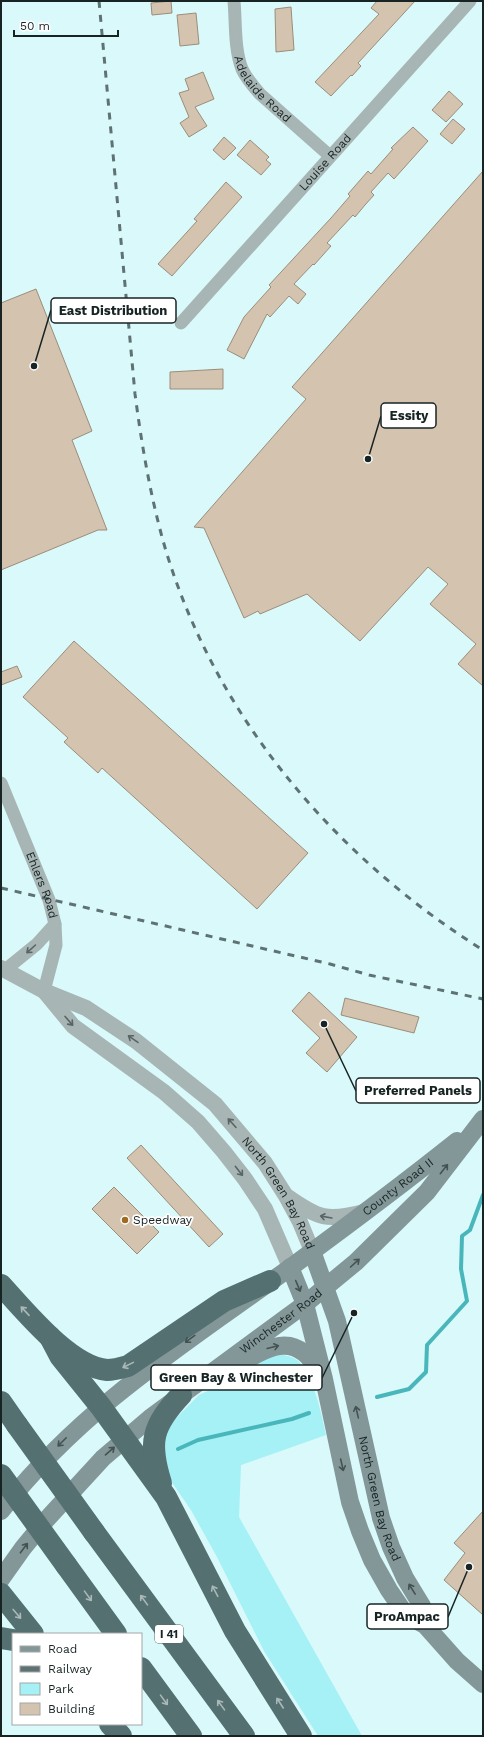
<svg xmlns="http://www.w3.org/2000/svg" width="484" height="1737" font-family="'Work Sans',sans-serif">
<rect width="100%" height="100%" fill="#d9f9fa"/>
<path fill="#a5f1f5" d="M277,1354C283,1355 292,1356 297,1360C313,1373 322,1416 326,1435L241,1465L239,1517L362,1736H318L264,1651L217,1557L191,1510L173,1484L167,1479L161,1451L168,1429L176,1418L199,1395L229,1381L255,1363Z"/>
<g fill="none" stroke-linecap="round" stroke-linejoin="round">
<g stroke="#49b6bb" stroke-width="4">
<path d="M377,1397L409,1389L426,1372L427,1345L467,1301L461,1269L462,1236L470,1230L483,1195"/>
<path d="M178,1449L198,1440L292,1419L309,1413"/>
</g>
</g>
<g fill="#d3c3af" stroke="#9c8d7a">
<path d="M171,1L172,13L152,15L151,3Z"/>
<path d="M377,1H415L358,63L361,66L352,76L351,75L331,96L315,82L379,14L371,8Z"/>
<path d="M291,7L294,50L276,52L275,9Z"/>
<path d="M196,13L199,44L180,46L177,15Z"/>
<path d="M203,72L214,99L195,107L207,126L189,137L180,123L189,117L179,93L189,90L185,79Z"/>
<path d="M449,91L463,104L446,122L432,110Z"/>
<path d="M453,119L465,129L452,144L440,134Z"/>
<path d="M413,127L428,141L394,179L388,173L371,192L374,195L365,205L355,217L353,215L327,243L331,246L314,265L313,264L294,284L306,294L298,304L289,296L270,317L267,314L244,359L227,350L244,317L271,287L269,285L331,218L350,196L348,194L368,171L371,174L393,149L391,148Z"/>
<path d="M224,137L236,148L224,160L213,150Z"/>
<path d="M250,140L269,157L266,160L271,164L261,175L237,155Z"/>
<path d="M483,171V686L458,664L476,644L430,604L448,584L428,567L360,641L307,594L260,614L258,611L244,618L204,528L194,527L306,399L292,387Z"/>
<path d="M226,182L242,197L172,276L158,264L197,221L194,219Z"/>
<path d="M36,289L92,431L72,440L107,530H98L1,570V303Z"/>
<path d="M223,369V389H170V372Z"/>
<path d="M74,641L308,853L257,909L102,768L98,773L64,742L68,738L23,697Z"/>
<path d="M17,666L22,677L1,685V672Z"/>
<path d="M309,992L357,1037L327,1072L306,1053L320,1038L292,1011Z"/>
<path d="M345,998L419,1017L414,1033L341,1015Z"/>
<path d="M141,1145L223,1234L209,1247L127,1158Z"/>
<path d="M114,1187L159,1232L137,1254L92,1209Z"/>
<path d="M483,1511V1615L444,1580L465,1553L454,1543Z"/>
</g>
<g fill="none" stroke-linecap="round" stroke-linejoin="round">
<g stroke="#a8b5b5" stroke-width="13">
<path id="s1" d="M234,1C236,23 234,48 242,69C246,78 253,86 260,94L330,156"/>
<path id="s2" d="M181,323L470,1"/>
<path id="s3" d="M1,783L49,900L55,924L56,945L44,991"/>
<path d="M5,970L37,944L55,924"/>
</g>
<g stroke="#a8b5b5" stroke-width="16">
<path id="s4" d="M1,968L44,991L86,1008L136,1041L215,1104L265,1163L286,1196L300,1222L312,1251"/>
<path d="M45,992L73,1026L164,1092L198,1122L224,1152L245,1179L265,1209L290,1267"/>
<path d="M288,1197C318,1218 327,1222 364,1212"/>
</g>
<g stroke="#849798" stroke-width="18">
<path id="s5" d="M312,1251L337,1321L381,1518L391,1547L405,1578L422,1606L425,1625"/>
<path d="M290,1267L305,1304L324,1379L350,1502L360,1531L372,1560L389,1590L406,1615L425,1625L457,1661L483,1684"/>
<path d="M241,1363C260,1352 284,1336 304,1353C311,1358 315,1366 320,1373"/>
<path id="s6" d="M1,1511C82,1407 186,1343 291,1267C347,1226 403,1184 457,1141"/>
<path id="s7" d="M1,1579L23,1548L46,1520L103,1458L150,1418L305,1304L356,1262L427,1192L483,1119"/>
</g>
<g stroke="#547071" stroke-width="22">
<path d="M1,1285C25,1311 70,1367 107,1370C114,1370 121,1368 128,1366L224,1301L270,1281"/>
<path d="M50,1337L60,1356L101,1407L166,1497L235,1631L301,1736"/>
<path d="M1,1402L17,1425"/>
<path d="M161,1483C148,1442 152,1426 181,1395"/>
<path d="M94,1532L244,1736"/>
<path d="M66,1565L116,1634"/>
<path d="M1,1594L33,1634"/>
<path d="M1,1638L13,1640"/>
<path d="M141,1668L191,1736"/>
<path d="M110,1724L121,1736"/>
</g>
<g stroke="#5f7273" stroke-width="3" stroke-dasharray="7 7" stroke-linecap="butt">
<path d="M99,1L135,394C142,447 151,500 166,551C217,719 336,858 483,950"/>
<path d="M1,888L330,964L369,975L483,999"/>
</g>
<g stroke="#547071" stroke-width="22">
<path d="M17,1425L94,1532"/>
<path d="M1,1475L66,1565"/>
</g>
</g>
<defs><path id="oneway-shaft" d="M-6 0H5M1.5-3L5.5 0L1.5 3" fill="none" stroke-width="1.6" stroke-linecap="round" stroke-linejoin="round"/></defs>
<g stroke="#596565">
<use href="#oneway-shaft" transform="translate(31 949) rotate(138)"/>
<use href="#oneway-shaft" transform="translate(69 1021) rotate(49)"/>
<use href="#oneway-shaft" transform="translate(133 1039) rotate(-145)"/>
<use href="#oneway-shaft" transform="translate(232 1123) rotate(-132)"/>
<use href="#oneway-shaft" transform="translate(239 1171) rotate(52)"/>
<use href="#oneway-shaft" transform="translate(326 1217) rotate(-170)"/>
</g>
<g stroke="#435252">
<use href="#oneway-shaft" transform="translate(444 1169) rotate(-52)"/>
<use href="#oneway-shaft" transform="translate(355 1263) rotate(-42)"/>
<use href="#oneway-shaft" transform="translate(298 1286) rotate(67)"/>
<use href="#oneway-shaft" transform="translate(190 1339) rotate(144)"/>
<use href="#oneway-shaft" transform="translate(273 1347) rotate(-14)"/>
<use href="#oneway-shaft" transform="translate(357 1412) rotate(-103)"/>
<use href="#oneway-shaft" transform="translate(62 1442) rotate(135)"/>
<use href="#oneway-shaft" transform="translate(110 1451) rotate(-41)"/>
<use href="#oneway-shaft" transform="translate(342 1465) rotate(77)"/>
<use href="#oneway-shaft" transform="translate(24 1548) rotate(-53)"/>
<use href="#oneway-shaft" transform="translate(412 1589) rotate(-122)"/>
</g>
<g stroke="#aab8b8">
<use href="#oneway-shaft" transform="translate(25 1311) rotate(-133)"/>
<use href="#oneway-shaft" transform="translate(128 1365) rotate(154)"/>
<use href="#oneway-shaft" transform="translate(215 1591) rotate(-118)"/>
<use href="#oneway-shaft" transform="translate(88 1596) rotate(54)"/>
<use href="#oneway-shaft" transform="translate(144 1600) rotate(-126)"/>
<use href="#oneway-shaft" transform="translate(17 1614) rotate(50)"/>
<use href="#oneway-shaft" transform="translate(164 1700) rotate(54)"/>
<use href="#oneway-shaft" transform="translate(280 1703) rotate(-123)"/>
<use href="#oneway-shaft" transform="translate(221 1705) rotate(-126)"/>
</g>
<circle fill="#9e6c21" stroke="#fff" stroke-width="1.5" cx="125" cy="1220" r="4"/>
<g text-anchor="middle" stroke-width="3.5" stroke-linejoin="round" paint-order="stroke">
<rect fill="#fff" stroke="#5d6666" stroke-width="1" x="155" y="1625" width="28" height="18" rx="3"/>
<g font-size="11" font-weight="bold" fill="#182424">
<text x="169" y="1638">I 41</text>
</g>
<g font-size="12" fill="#182424" stroke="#fff">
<text dy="4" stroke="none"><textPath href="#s1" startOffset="97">Adelaide Road</textPath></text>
<text dy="4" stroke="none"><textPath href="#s2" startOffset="216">Louise Road</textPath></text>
<text dy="4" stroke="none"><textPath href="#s3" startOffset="110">Ehlers Road</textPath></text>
<text dy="4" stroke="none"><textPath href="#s6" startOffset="514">County Road II</textPath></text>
<text dy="4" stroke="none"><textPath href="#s4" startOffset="365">North Green Bay Road</textPath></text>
<text dy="4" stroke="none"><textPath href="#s7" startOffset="383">Winchester Road</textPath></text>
<text dy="4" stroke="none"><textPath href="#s5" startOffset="257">North Green Bay Road</textPath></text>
</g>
<g font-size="12" fill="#182424" stroke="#fff" text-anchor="start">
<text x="133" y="1224">Speedway</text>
</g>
</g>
<path fill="none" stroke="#182424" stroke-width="1.5" d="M34 366L51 310M368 459L381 416M324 1024L356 1091M354 1313L322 1378M469 1567L448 1617"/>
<g fill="#182424" stroke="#fff" stroke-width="1.5">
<circle cx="34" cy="366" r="4"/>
<circle cx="368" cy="459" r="4"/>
<circle cx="324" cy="1024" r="4"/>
<circle cx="354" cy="1313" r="4"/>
<circle cx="469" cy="1567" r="4"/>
</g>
<g fill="#fff" stroke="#182424" stroke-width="1.5">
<rect x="51" y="298" width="125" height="25" rx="4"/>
<rect x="381" y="403" width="55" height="25" rx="4"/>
<rect x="356" y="1078" width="124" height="25" rx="4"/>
<rect x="151" y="1365" width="171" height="25" rx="4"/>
<rect x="367" y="1604" width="81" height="25" rx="4"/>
</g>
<g font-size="13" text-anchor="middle" font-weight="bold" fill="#182424">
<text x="113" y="315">East Distribution</text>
<text x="409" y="420">Essity</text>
<text x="418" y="1095">Preferred Panels</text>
<text x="236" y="1382">Green Bay &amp; Winchester</text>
<text x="407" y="1621">ProAmpac</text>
</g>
<rect width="484" height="1737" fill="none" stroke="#182424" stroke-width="4"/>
<rect x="12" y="1633" width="130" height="92" fill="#ffffff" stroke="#a3a7a7"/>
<rect x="20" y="1646" width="20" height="6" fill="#849798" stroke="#a3a7a7"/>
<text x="48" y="1653" font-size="12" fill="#182424">Road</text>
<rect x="20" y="1666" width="20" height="6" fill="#5f7273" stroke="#a3a7a7"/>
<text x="48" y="1673" font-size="12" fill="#182424">Railway</text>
<rect x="20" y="1683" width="20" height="12" fill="#a5f1f5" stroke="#a3a7a7"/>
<text x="48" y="1693" font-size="12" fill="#182424">Park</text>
<rect x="20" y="1703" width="20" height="12" fill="#d3c3af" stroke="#a3a7a7"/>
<text x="48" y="1713" font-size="12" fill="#182424">Building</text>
<path d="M14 30v6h104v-6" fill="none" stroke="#182424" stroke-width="2"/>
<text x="20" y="30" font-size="12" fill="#182424" stroke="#ffffff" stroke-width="3" paint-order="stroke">50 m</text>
</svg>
